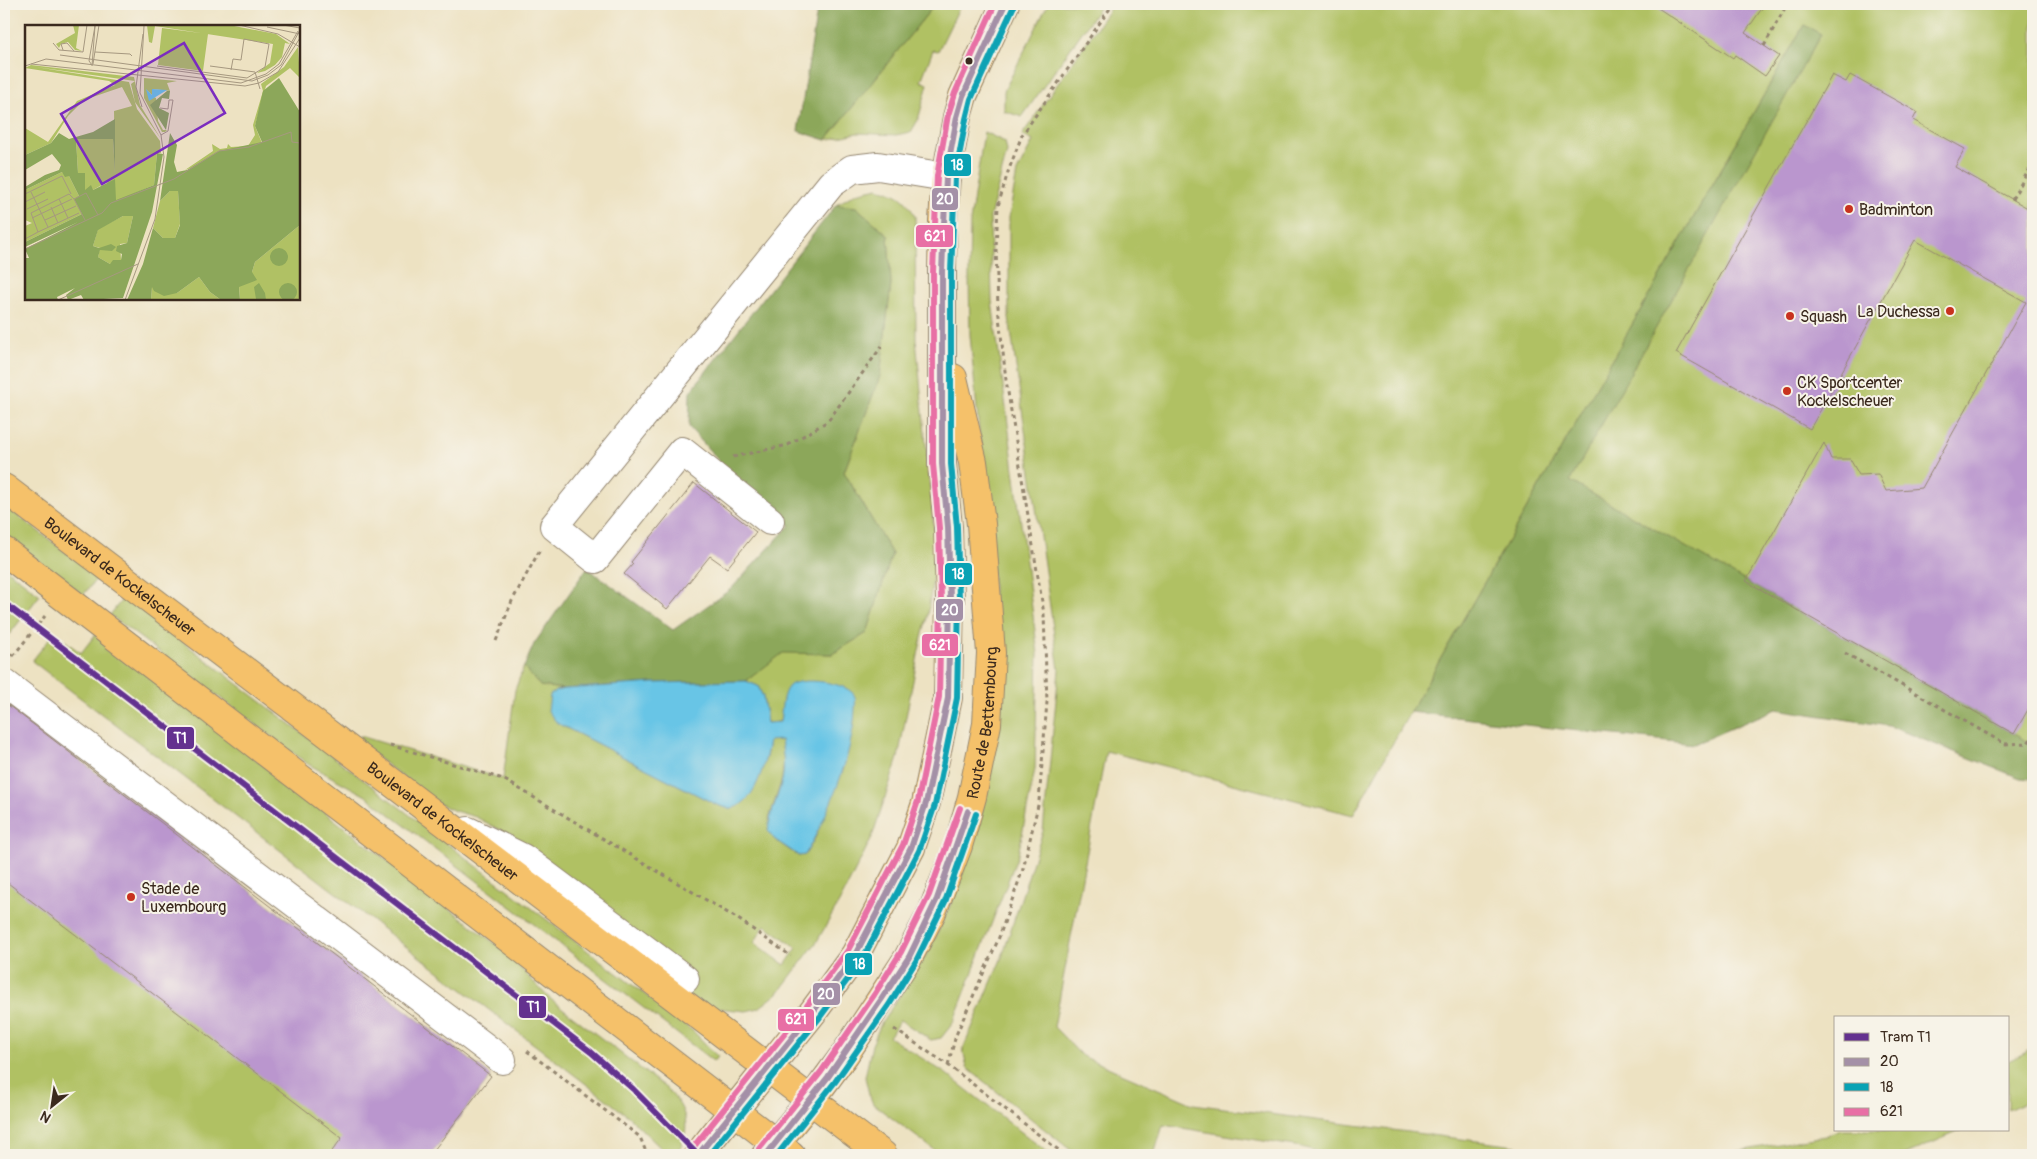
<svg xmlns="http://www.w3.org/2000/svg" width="2037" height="1159" font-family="Pangolin,sans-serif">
<rect width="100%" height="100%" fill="#f7f3e8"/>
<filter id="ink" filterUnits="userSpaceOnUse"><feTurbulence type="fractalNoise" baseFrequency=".02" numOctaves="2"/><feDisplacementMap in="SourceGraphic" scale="10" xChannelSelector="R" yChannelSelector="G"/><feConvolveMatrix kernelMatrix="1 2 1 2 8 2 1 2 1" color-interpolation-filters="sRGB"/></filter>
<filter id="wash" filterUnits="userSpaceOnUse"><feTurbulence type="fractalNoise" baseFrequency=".0096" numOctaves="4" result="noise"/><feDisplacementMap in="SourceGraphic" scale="20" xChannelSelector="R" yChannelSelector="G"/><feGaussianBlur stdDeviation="1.12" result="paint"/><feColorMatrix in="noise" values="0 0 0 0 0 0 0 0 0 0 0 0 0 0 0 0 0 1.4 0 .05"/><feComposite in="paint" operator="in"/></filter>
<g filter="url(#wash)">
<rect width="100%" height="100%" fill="#ede2c2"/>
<g fill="#b0c164" stroke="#767641" fill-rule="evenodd">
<path d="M935,4H961L938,51L933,50L921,81L928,84L918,120L911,132L896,135L857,133L826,140Z"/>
<path d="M1048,4H1102L1022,117L1004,111V91Z"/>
<path d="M1113,4H1914L1929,7L1934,4H2033V736L2028,743L1569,481L1820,35L1804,25L1410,712L1353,815L1106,751L1054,1027L1082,1056L1193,1104L1584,1155H1331L1301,1147L1163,1125L1154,1155H1077L967,1068L963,1049L1002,957L1043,831L1059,670L1009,317V217L1017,172L1033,141L1022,135Z"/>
<path d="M984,132L1005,142L1007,152L990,217L992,301L1038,654L1035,769L1018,855L953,1023L941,1038L931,1040L900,1020L889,1037L945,1073L1051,1155H941L873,1104L869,1094L865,1077L872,1045L881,1024L930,949L954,897L980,824L991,758L993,581L970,335L969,275L970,222Z"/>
<path d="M878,188C898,194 905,197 915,216L916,339L935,539L933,577L928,613L919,650L898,758L872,837L840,901L816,943L778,993L759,1008L746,1011L716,1008L691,998L500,830L476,817L455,811L435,802L360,744V736L503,779L515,690L524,666L540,686L564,689L555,691L551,695L557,723L717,805L731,809L766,758L769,740H781L784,759L782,779L769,819L774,839L798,856L805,855L815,838L844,768L785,693L780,722L767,723L763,697L758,686L746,681L783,652L832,654L867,633L892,554L844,472L880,376L891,284L888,235L856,207L836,205L856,193ZM765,925L797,948L785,965L754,943Z"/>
<path d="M4,505L98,577L83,595L4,534Z"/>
<path d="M4,567L40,595L5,640L4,639Z"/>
<path d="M124,597L694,1032L718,1057L713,1061L366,796L308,764L110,615Z"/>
<path d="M54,633L81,653L95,635L502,949L548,997L667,1089C688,1110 692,1129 676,1155H668L628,1116L32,661Z"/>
<path d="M4,702L491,1076L430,1155H4Z"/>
<path d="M2033,1049V1098L2008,1110V1061Z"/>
<path d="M1841,1130H1962L1904,1155H1716L1825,1136Z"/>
</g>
<g fill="#8ca75a" stroke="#64683c">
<path d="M818,4H935L826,140L798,131Z"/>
<path d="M1804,25L1821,34L1570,481L2028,742L2033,736V779L2020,778L1889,726L1776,709L1694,744L1410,712Z"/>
<path d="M836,205L856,207L888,235L891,284L880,376L844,472L892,554L867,633L832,654L783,653L746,681L653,683L564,689L540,686L524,667L534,644L587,568L673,630L731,589L790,525L733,477L689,427L690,392Z"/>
</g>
<path fill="#68c5e6" stroke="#527882" d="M746,681L758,686L763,697L767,723L780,722C782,711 781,694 789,686C799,676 851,682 855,697C856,700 855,706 855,709C853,756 828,815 805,855L799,856L774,839L768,830C770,813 778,797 782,780C785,767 783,753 781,740L769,741C766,760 756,804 732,808C728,809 721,806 717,805L557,723L548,711L550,695L556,691L564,689L653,683Z"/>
<g id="blocks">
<g fill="#ba96ce">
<path d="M1652,4H1765L1745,33L1779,56L1765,76L1735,55L1733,58Z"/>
<path d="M1832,75L1846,82L1850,75L1917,112L1913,120L1965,149L1955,167L2033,211V701L2014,734L1746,581L1824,443L1831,459H1850L1859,475L1878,474L1886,491L1922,488L2026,302L1915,240L1810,429L1676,353Z"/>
<path d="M694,483L756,532L727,568L710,556L667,609L624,574L633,564L631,562Z"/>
<path d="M4,702L491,1076L430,1155H329L342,1138L4,880Z"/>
</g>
</g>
</g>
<g filter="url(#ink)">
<use href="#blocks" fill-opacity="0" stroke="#948670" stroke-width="1"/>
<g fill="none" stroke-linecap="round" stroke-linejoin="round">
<g stroke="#948670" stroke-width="30">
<g id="minor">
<path d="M770,521L682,451L595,559L554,526L831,184L852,169L878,166L946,177"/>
<path d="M4,683L502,1060"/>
<path d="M468,831L523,858L685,979"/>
</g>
</g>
<g stroke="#948670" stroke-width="30">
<g id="major">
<path id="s1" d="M4,488L883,1155"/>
<path d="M4,551L791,1155"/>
<path d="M698,1155L813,1012L855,955L911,848L926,803L948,698L950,599L948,527L942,464V272L943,221L946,177L957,117L963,96L1005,4"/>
<path id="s2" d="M766,1155L811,1100L845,1054L908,958L932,912L958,846L972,797L987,724L991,653L981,524L973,462L953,378"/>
</g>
</g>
<g stroke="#948670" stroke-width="3" stroke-dasharray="4 4" stroke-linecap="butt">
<path d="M1764,46L1787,4"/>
<path d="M2012,199L2029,170"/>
<path d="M733,457L788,445L828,421L882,346"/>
<path d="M496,641L512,601L541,548"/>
<path d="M4,649L15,657"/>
<path d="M1845,653L2005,744L2028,743L2033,736"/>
<path d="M13,656L45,616"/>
<path d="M390,745L503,779L738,919L791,956"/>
<path d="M894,1029L948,1065L1065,1155"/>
<path d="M527,1051L640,1137L646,1152L644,1155"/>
<path d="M948,1065L956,1035L998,940L1023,869L1039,801L1047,702L1044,614L1006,380L998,307L996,249L998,206L1008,172L1022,135L1113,4"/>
</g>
<use href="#minor" stroke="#fff" stroke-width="28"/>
<use href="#major" stroke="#f5c16b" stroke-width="28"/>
<g stroke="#f7f3e8" stroke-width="10">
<g id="bus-1">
<path d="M698,1155L813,1012L855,955L911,848L926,803L948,698L950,599L948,527L942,464V272L946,177L957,117L963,96L1005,4"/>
<path d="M766,1155L828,1077L881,1000L909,957L937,899L968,811"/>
</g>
</g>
<g stroke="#f7f3e8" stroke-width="10">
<g id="bus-2">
<path d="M709,1155L820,1017L862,960L919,851L935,805L957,698L959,599L957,527L951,464V272L955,178L966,119L971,99L1013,8"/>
<path d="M777,1155L835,1082L889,1005L916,961L945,902L976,814"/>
</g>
</g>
<g stroke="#f7f3e8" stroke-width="10">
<g id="bus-3">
<path d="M759,1149L821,1072L874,995L901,952L929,895L960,808"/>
<path d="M691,1150L806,1007L848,950L903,845L918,801L939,697L941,599L939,528L933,464V272L937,176L948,115L955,93L995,4"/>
</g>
</g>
<use href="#bus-1" stroke="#a490a7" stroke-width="6"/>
<use href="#bus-2" stroke="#09a2b4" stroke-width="6"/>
<use href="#bus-3" stroke="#e86fa5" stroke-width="6"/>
<g stroke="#f7f3e8" stroke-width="10">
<path id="tram-1" d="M4,603L591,1052L633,1089L698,1155"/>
</g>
<use href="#tram-1" stroke="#64318f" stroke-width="6"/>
</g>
</g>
<circle fill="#3b2a1e" stroke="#f7f3e8" stroke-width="2" cx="969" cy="61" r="4.5"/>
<g fill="#c8321e" stroke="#f7f3e8" stroke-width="2">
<circle cx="1849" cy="209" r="5"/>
<circle cx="1950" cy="311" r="5"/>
<circle cx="1790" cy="316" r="5"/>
<circle cx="1787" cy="391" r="5"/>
<circle cx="131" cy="897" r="5"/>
</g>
<g text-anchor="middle" stroke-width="4" stroke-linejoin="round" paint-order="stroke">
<g font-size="16" fill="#3b2a1e" stroke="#f7f3e8" text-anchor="start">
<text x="1859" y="215">Badminton</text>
<text x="1940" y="317" text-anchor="end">La Duchessa</text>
<text x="1800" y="322">Squash</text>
<text x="1797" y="388">CK Sportcenter<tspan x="1797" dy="18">Kockelscheuer</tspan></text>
<text x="141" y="894">Stade de<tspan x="141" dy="18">Luxembourg</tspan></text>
</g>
<g font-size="16" fill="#3b2a1e" stroke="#f7f3e8">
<text dy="6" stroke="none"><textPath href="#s1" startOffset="146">Boulevard de Kockelscheuer</textPath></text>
<text dy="6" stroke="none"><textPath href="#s2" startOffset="492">Route de Bettembourg</textPath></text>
<text dy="6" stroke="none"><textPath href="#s1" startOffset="551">Boulevard de Kockelscheuer</textPath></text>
</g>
</g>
<g transform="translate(25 25)">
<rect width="275" height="275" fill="#ede2c2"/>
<path d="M48,0H54L51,23L57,26L50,25L43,17L36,19L34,23L31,19L50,8ZM122,0H204L251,9L265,19L260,18L257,32L250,40L240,46L232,48L245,38L248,19L130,1L127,18L124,17ZM137,3L183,9L178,46L133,40ZM273,22L275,53L265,43L241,61L230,101L237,118L160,145L188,126L187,119L195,124L202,123L203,119L206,122L223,121L230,110L228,100L238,66L236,59L259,42ZM6,40L109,52L115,80L136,114L110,77L106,59L110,56L11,42L104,57L112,84L135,116L136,128H132L129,160L91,176L82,157L68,165H60V149L53,148L51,114L88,113L90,149L89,86L107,81L97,62L59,75L43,91L26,118L0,130V103L23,117L52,76L90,60L84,56L0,43ZM119,53L152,56L142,58L145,66L128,64L127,70L121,64L127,71L131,73L133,96L138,105H142L140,107H137L119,73ZM37,147L44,151L54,171L57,189L0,217V201L7,198L0,195V165ZM145,166H153L155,199L150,213H138L128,203L135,176ZM98,191H108L102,218L95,219L96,235L85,239L73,232L75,223L68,221L73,204ZM275,200V275H215L214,261L227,247L230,237ZM174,252L185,267L196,275H126L127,261L152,268Z" fill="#b0c164"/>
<path d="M254,53L275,87V200L230,237L227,247L232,255L214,262L215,275H196L185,267L174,252L152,268L139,271L129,266L127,262L126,275H102L118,239L128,203L138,213H150L155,200L153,166H145L135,176L145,108L152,120L149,137L152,147L162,145L194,126L237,117L230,101L238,66ZM142,66H145L144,74L137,73L134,83L144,88L141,105L125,80ZM90,94V149L88,114H51L53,148H60V165L66,160L68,165L90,154L91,175L129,160L132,128L138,129L127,187L98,273L59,275L56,270L43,275L41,270L50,263L32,272L33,275H0V233H4L0,224L53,197L0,222V217L57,189L49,174L54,171L44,151L40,152L37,147L0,165V162L20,150L34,145L36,140L27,129L0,145V130L26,118L34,108L44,114L68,107ZM98,191H108L102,218L92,221L91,226L97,229L96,235H88L85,239L73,232L75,225L87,226L91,222L86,219L74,223L68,221L73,205ZM245 232a9 9 0 1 1 18 0a9 9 0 1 1-18 0ZM234,258L240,268L241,275L231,274L229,262ZM254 267a9 9 0 1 1 18 0a9 9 0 1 1-18 0Z" fill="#8ca75a" fill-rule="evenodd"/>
<path d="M121,64L127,70V64L142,65L124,76Z" fill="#68c5e6"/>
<path fill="none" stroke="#a69880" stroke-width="1" d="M214,0L253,9L275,22M258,0L275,3M242,2L275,9M28,18L34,25L58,27L62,0M38,25L36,19L42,18L49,26M70,27L105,29L107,31M35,30L227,56L243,50L256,40L275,5M6,39L220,61L234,58L253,47L275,13M68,39L74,0M67,40L64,36L70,1L67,41M0,41L21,34L216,58L241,49L254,39L273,6M132,41L222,53L240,42L244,19L219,14L216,35L208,34L206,45M185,41L230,47L235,64M117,82L111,62L118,9M135,83L143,84L144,75H148L143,106L136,110M6,167L23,202M0,169L37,151L46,169M34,174L43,193M0,177L20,167M26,182L33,198M2,184L23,174M7,193L47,174M20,195L51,181M60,195L49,174L61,168L73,190M13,207L54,188M0,214L13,207L6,188L44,169L49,174M0,224L77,188L86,178L149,154L194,126L224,122L266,107L267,117L275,118M33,275L113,239M100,275L130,194L139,132L136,110L115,68L119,1"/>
<path fill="#7b2cbf" fill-opacity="0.15" stroke="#7b2cbf" stroke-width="2.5" d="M159,18L200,88L77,159L36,89Z"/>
<rect width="275" height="275" fill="none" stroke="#3b2a1e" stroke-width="2.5"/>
</g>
<g stroke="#f7f3e8" stroke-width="2">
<rect x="943" y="153" width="29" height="24" rx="5" fill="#09a2b4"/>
<rect x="931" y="187" width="28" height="24" rx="5" fill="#a490a7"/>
<rect x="915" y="224" width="39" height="24" rx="5" fill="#e86fa5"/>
<rect x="944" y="562" width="29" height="24" rx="5" fill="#09a2b4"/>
<rect x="935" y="598" width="29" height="24" rx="5" fill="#a490a7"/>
<rect x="921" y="633" width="38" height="24" rx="5" fill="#e86fa5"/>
<rect x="166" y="726" width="29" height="24" rx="5" fill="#64318f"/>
<rect x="844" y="952" width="29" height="24" rx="5" fill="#09a2b4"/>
<rect x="812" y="982" width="29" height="24" rx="5" fill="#a490a7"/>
<rect x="518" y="995" width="29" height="24" rx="5" fill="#64318f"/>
<rect x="777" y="1008" width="38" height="24" rx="5" fill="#e86fa5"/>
</g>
<g font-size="14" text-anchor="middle" font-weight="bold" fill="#fff">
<text x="957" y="170">18</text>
<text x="945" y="204">20</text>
<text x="935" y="241">621</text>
<text x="958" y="579">18</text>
<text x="950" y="615">20</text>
<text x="940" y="650">621</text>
<text x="180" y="743">T1</text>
<text x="859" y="969">18</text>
<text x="826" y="999">20</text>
<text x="533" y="1012">T1</text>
<text x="796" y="1024">621</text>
</g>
<rect width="2037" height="1159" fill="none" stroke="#f7f3e8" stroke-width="20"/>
<rect x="1834" y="1016" width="175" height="115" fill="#f7f3e8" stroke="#aca397"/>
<rect x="1844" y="1033" width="25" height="8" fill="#64318f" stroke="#aca397"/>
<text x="1880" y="1042" font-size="15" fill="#3b2a1e">Tram T1</text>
<rect x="1844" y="1058" width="25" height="8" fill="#a490a7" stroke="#aca397"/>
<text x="1880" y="1066" font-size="15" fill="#3b2a1e">20</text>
<rect x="1844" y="1083" width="25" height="8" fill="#09a2b4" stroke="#aca397"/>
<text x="1880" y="1092" font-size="15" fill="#3b2a1e">18</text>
<rect x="1844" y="1108" width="25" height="8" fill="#e86fa5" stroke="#aca397"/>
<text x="1880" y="1116" font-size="15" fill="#3b2a1e">621</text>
<g transform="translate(52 1106) rotate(210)" stroke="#f7f3e8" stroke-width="4" paint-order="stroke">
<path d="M0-4L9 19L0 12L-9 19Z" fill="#3b2a1e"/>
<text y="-8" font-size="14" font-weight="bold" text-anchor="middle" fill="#3b2a1e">N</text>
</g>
</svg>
